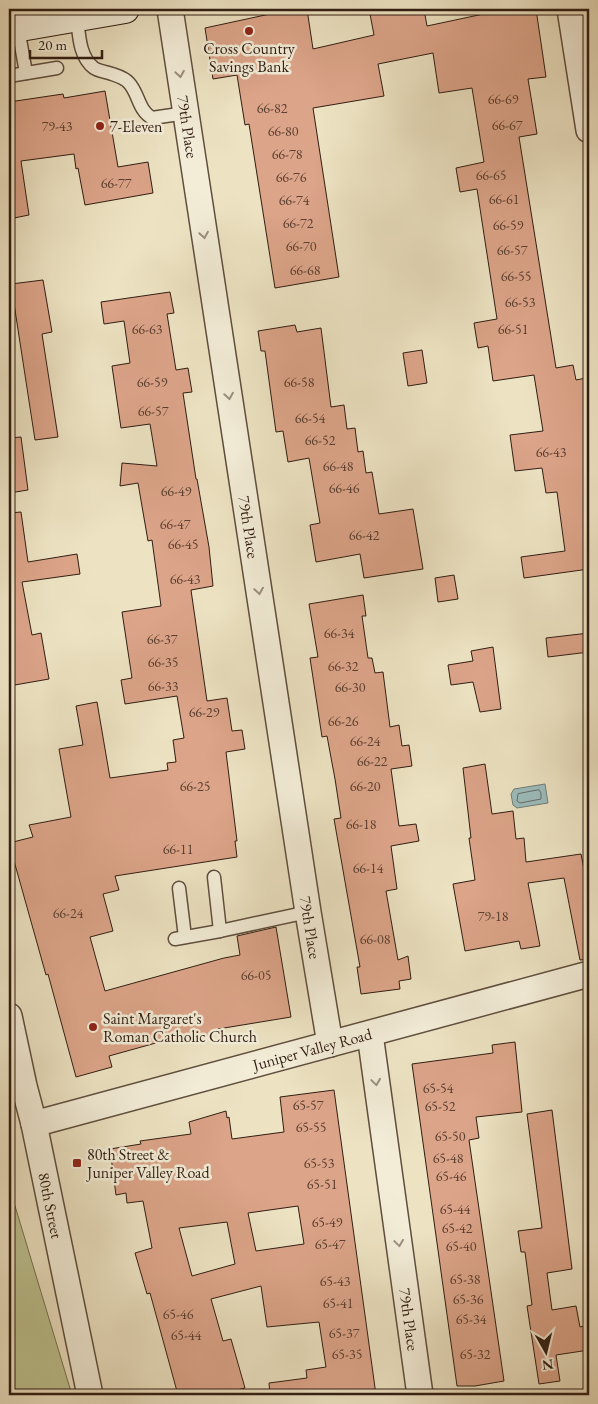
<svg xmlns="http://www.w3.org/2000/svg" width="598" height="1404" font-family="'EB Garamond',serif">
<rect width="100%" height="100%" fill="#ede3c3"/>
<filter id="stains"><feTurbulence type="fractalNoise" baseFrequency=".004" numOctaves="4"/><feColorMatrix values="0 0 0 0 .2 0 0 0 0 .09 0 0 0 0 .02 0 0 0 .5 -.17"/></filter>
<radialGradient id="worn" r=".72"><stop offset=".6" stop-color="#630" stop-opacity="0"/><stop offset="1" stop-color="#630" stop-opacity=".3"/></radialGradient>
<path fill="#bdc290" stroke="#767051" d="M9,1186L72,1395H9Z"/>
<path fill="#9cbcbc" stroke="#717c78" d="M545,784L548,803L517,808L513,805L511,794L514,789Z"/>
<g fill="none" stroke-linecap="round" stroke-linejoin="round">
<path stroke="#666c67" stroke-width="1" d="M539,790L541,793V799L520,803L517,801L518,794Z"/>
</g>
<g fill="#dca489" stroke="#301d12" fill-rule="evenodd">
<path d="M293,9H307L313,49L374,35L369,9H424L427,26L507,9H536L546,77L528,79L537,134L519,137L556,368L573,365L576,380L586,378L589,400V569L524,578L521,557L565,551L557,492L546,493L542,468L515,471L510,435L543,431L534,375L493,381L488,346L478,348L474,323L497,319L477,189L460,192L456,168L484,162L472,88L439,93L433,53L378,64L384,96L313,108L339,277L275,288L249,124L245,125L237,75L213,79L205,28Z"/>
<path d="M105,91L118,167L148,162L153,193L85,205L78,168L76,169L74,154L21,161L29,215L9,219V102L63,94L64,98Z"/>
<path d="M43,280L52,332L42,334L58,437L35,440L11,284Z"/>
<path d="M170,292L174,313L167,314L176,370L188,368L192,392L183,393L196,479H197L209,547L213,586L191,590L207,701L227,698L232,731L242,730L245,749L226,752L237,841H235L237,857L115,876L119,890L103,894L113,931L90,937L105,991L224,958L240,955L237,936L276,927L291,1017L218,1029L219,1032L183,1042L181,1036L109,1056L112,1067L76,1077L48,974L46,975L9,843L33,837L29,825L71,817L59,749L83,745L76,706L97,702L110,778L168,770L167,763L176,762L173,740L184,738L177,696L125,704L121,680L132,678L122,612L161,606L152,540L148,541L138,483L120,486L122,463L157,466L150,424L121,428L112,366L130,363L124,321L104,324L101,302Z"/>
<path d="M295,325L297,332L321,328L331,407L344,405L347,429L355,428L358,452L363,451L366,473L372,472L379,514L413,509L423,569L364,578L360,554L316,562L310,525L320,523L309,458L288,462L283,431L276,432L265,351H261L258,331Z"/>
<path d="M422,350L427,383L408,386L403,353Z"/>
<path d="M21,437L28,490L9,493V438Z"/>
<path d="M21,512L28,562L77,554L80,574L22,582L32,635L41,633L49,679L9,686V513Z"/>
<path d="M454,575L458,599L438,602L435,578Z"/>
<path d="M363,595L366,616H362L368,658H372L375,673L383,672L390,727L399,725L402,746L409,745L412,766L391,769L399,826L416,824L419,841L391,846L397,889L386,891L398,960L408,956L411,979L399,981L400,989L361,994L357,967H360L334,819L341,818L335,779L327,736L322,737L310,658L318,657L309,604Z"/>
<path d="M589,633V652L548,657L546,638Z"/>
<path d="M493,647L501,709L480,712L473,682L451,685L448,665L473,661L471,651Z"/>
<path d="M485,764L492,814L513,811L516,839L524,838L526,862L581,854L589,895V959L580,960L564,878L528,883L540,946L521,949L519,941L465,951L453,884L475,880L469,838H471L463,768Z"/>
<path d="M515,1042L522,1112L476,1117L479,1138L469,1140L504,1381L475,1386H457L412,1064L493,1053L492,1045Z"/>
<path d="M334,1090L376,1395H270L269,1383L307,1378L306,1370L326,1367L319,1322L267,1327L261,1286L211,1299L223,1341L231,1339L245,1388L217,1395H178L150,1293L147,1294L135,1253L152,1248L143,1201L127,1203L126,1193L116,1195L110,1149L141,1144L140,1141L191,1134L189,1122L226,1111L227,1118L229,1117L232,1139L284,1132L280,1097ZM298,1206L304,1244L256,1251L248,1213ZM227,1222L235,1264L192,1276L179,1228Z"/>
<path d="M552,1110L572,1269L547,1273L552,1310L576,1306L580,1327L589,1325V1350L556,1355L560,1381L539,1384L527,1306L532,1305L525,1252H521L518,1231L542,1228L527,1114Z"/>
</g>
<g fill="none" stroke-linecap="round" stroke-linejoin="round">
<g stroke="#5f4e3e" stroke-width="15">
<g id="lane">
<path d="M77,17C79,34 79,57 94,68C98,71 107,72 112,74C118,76 125,78 129,83C139,94 138,110 152,118L186,113"/>
<path d="M18,28L26,73"/>
<path d="M9,76L57,68"/>
<path d="M214,877L220,931"/>
<path d="M179,888L185,937"/>
<path d="M175,939L220,931L308,912"/>
</g>
</g>
<g stroke="#5f4e3e" stroke-width="28">
<g id="street">
<path id="s1" d="M170,9L308,912L330,1044"/>
<path d="M570,9L589,130"/>
<path id="s2" d="M9,1016L24,1086L34,1124L90,1395"/>
<path id="s3" d="M370,1034L420,1395"/>
<path id="s4" d="M34,1124L589,974"/>
</g>
</g>
<g stroke="#301d12" stroke-width="30">
<path id="secondary" d="M9,29L125,9"/>
</g>
<use href="#lane" stroke="#f3edd8" stroke-width="12"/>
<use href="#street" stroke="#f3edd8" stroke-width="25"/>
<use href="#secondary" stroke="#f3edd8" stroke-width="28"/>
</g>
<defs><path id="oneway-chevron" d="M-2-3.5L2.5 0L-2 3.5" fill="none" stroke-width="1.6" stroke-linecap="round" stroke-linejoin="round" transform="scale(1.25)"/></defs>
<g stroke="#9b8f7f">
<use href="#oneway-chevron" transform="translate(180 74) rotate(81)"/>
<use href="#oneway-chevron" transform="translate(204 235) rotate(81)"/>
<use href="#oneway-chevron" transform="translate(229 396) rotate(81)"/>
<use href="#oneway-chevron" transform="translate(259 591) rotate(81)"/>
<use href="#oneway-chevron" transform="translate(376 1082) rotate(82)"/>
<use href="#oneway-chevron" transform="translate(399 1243) rotate(82)"/>
</g>
<g fill="#8f2418" stroke="#f3edd8" stroke-width="2">
<circle cx="249" cy="31" r="5"/>
<circle cx="100" cy="126" r="5"/>
<circle cx="93" cy="1027" r="5"/>
<rect x="72" y="1158" width="10" height="10" rx="2.5"/>
</g>
<g text-anchor="middle" stroke-width="5" stroke-linejoin="round" paint-order="stroke">
<g font-size="14" fill="#5b3f30">
<text x="503" y="104">66-69</text>
<text x="272" y="113">66-82</text>
<text x="507" y="130">66-67</text>
<text x="57" y="131">79-43</text>
<text x="283" y="136">66-80</text>
<text x="287" y="159">66-78</text>
<text x="491" y="180">66-65</text>
<text x="291" y="182">66-76</text>
<text x="116" y="188">66-77</text>
<text x="504" y="204">66-61</text>
<text x="294" y="205">66-74</text>
<text x="298" y="228">66-72</text>
<text x="508" y="230">66-59</text>
<text x="301" y="251">66-70</text>
<text x="512" y="255">66-57</text>
<text x="305" y="275">66-68</text>
<text x="516" y="281">66-55</text>
<text x="520" y="307">66-53</text>
<text x="147" y="334">66-63</text>
<text x="513" y="334">66-51</text>
<text x="152" y="387">66-59</text>
<text x="299" y="387">66-58</text>
<text x="153" y="416">66-57</text>
<text x="310" y="423">66-54</text>
<text x="320" y="445">66-52</text>
<text x="551" y="457">66-43</text>
<text x="338" y="471">66-48</text>
<text x="344" y="493">66-46</text>
<text x="176" y="496">66-49</text>
<text x="175" y="529">66-47</text>
<text x="364" y="540">66-42</text>
<text x="183" y="549">66-45</text>
<text x="185" y="584">66-43</text>
<text x="339" y="638">66-34</text>
<text x="162" y="644">66-37</text>
<text x="163" y="667">66-35</text>
<text x="343" y="671">66-32</text>
<text x="163" y="691">66-33</text>
<text x="350" y="692">66-30</text>
<text x="204" y="717">66-29</text>
<text x="343" y="726">66-26</text>
<text x="365" y="746">66-24</text>
<text x="372" y="766">66-22</text>
<text x="195" y="791">66-25</text>
<text x="365" y="791">66-20</text>
<text x="361" y="829">66-18</text>
<text x="178" y="854">66-11</text>
<text x="368" y="873">66-14</text>
<text x="68" y="918">66-24</text>
<text x="493" y="921">79-18</text>
<text x="375" y="944">66-08</text>
<text x="256" y="980">66-05</text>
<text x="438" y="1093">65-54</text>
<text x="308" y="1110">65-57</text>
<text x="440" y="1111">65-52</text>
<text x="311" y="1132">65-55</text>
<text x="450" y="1141">65-50</text>
<text x="448" y="1163">65-48</text>
<text x="319" y="1168">65-53</text>
<text x="451" y="1181">65-46</text>
<text x="322" y="1189">65-51</text>
<text x="455" y="1214">65-44</text>
<text x="327" y="1227">65-49</text>
<text x="457" y="1233">65-42</text>
<text x="330" y="1249">65-47</text>
<text x="461" y="1251">65-40</text>
<text x="465" y="1284">65-38</text>
<text x="335" y="1286">65-43</text>
<text x="468" y="1304">65-36</text>
<text x="338" y="1308">65-41</text>
<text x="178" y="1319">65-46</text>
<text x="471" y="1324">65-34</text>
<text x="344" y="1338">65-37</text>
<text x="186" y="1340">65-44</text>
<text x="347" y="1359">65-35</text>
<text x="475" y="1359">65-32</text>
</g>
<g font-size="16" fill="#301d12" stroke="#f3edd8" text-anchor="start">
<text x="249" y="54" text-anchor="middle">Cross Country<tspan x="249" dy="18">Savings Bank</tspan></text>
<text x="110" y="132">7-Eleven</text>
<text x="103" y="1024">Saint Margaret's<tspan x="103" dy="18">Roman Catholic Church</tspan></text>
<text x="87" y="1160">80th Street &amp;<tspan x="87" dy="18">Juniper Valley Road</tspan></text>
</g>
<g font-size="16" fill="#301d12" stroke="#f3edd8">
<text dy="6" stroke="none"><textPath href="#s1" startOffset="119">79th Place</textPath></text>
<text dy="6" stroke="none"><textPath href="#s1" startOffset="524">79th Place</textPath></text>
<text dy="6" stroke="none"><textPath href="#s1" startOffset="929">79th Place</textPath></text>
<text dy="6" stroke="none"><textPath href="#s4" startOffset="288">Juniper Valley Road</textPath></text>
<text dy="6" stroke="none"><textPath href="#s2" startOffset="194">80th Street</textPath></text>
<text dy="6" stroke="none"><textPath href="#s3" startOffset="288">79th Place</textPath></text>
</g>
</g>
<rect width="598" height="1404" fill="none" stroke="#ede3c3" stroke-width="30"/>
<rect x="10" y="10" width="578" height="1384" fill="none" stroke="#301d12" stroke-width="2.5"/>
<rect x="15" y="15" width="568" height="1374" fill="none" stroke="#301d12"/>
<g transform="translate(546 1352) rotate(172)" stroke="#f3edd8" stroke-width="4" paint-order="stroke">
<path d="M0-4L9 19L0 12L-9 19Z" fill="#301d12"/>
<text y="-8" font-size="14" font-weight="bold" text-anchor="middle" fill="#301d12">N</text>
</g>
<path d="M30 50v8h72v-8" fill="none" stroke="#301d12" stroke-width="2.5"/>
<text x="38" y="50" font-size="15" fill="#301d12" stroke="#f3edd8" stroke-width="4" paint-order="stroke">20 m</text>
<rect width="100%" height="100%" filter="url(#stains)"/>
<rect width="100%" height="100%" fill="url(#worn)"/>
</svg>
